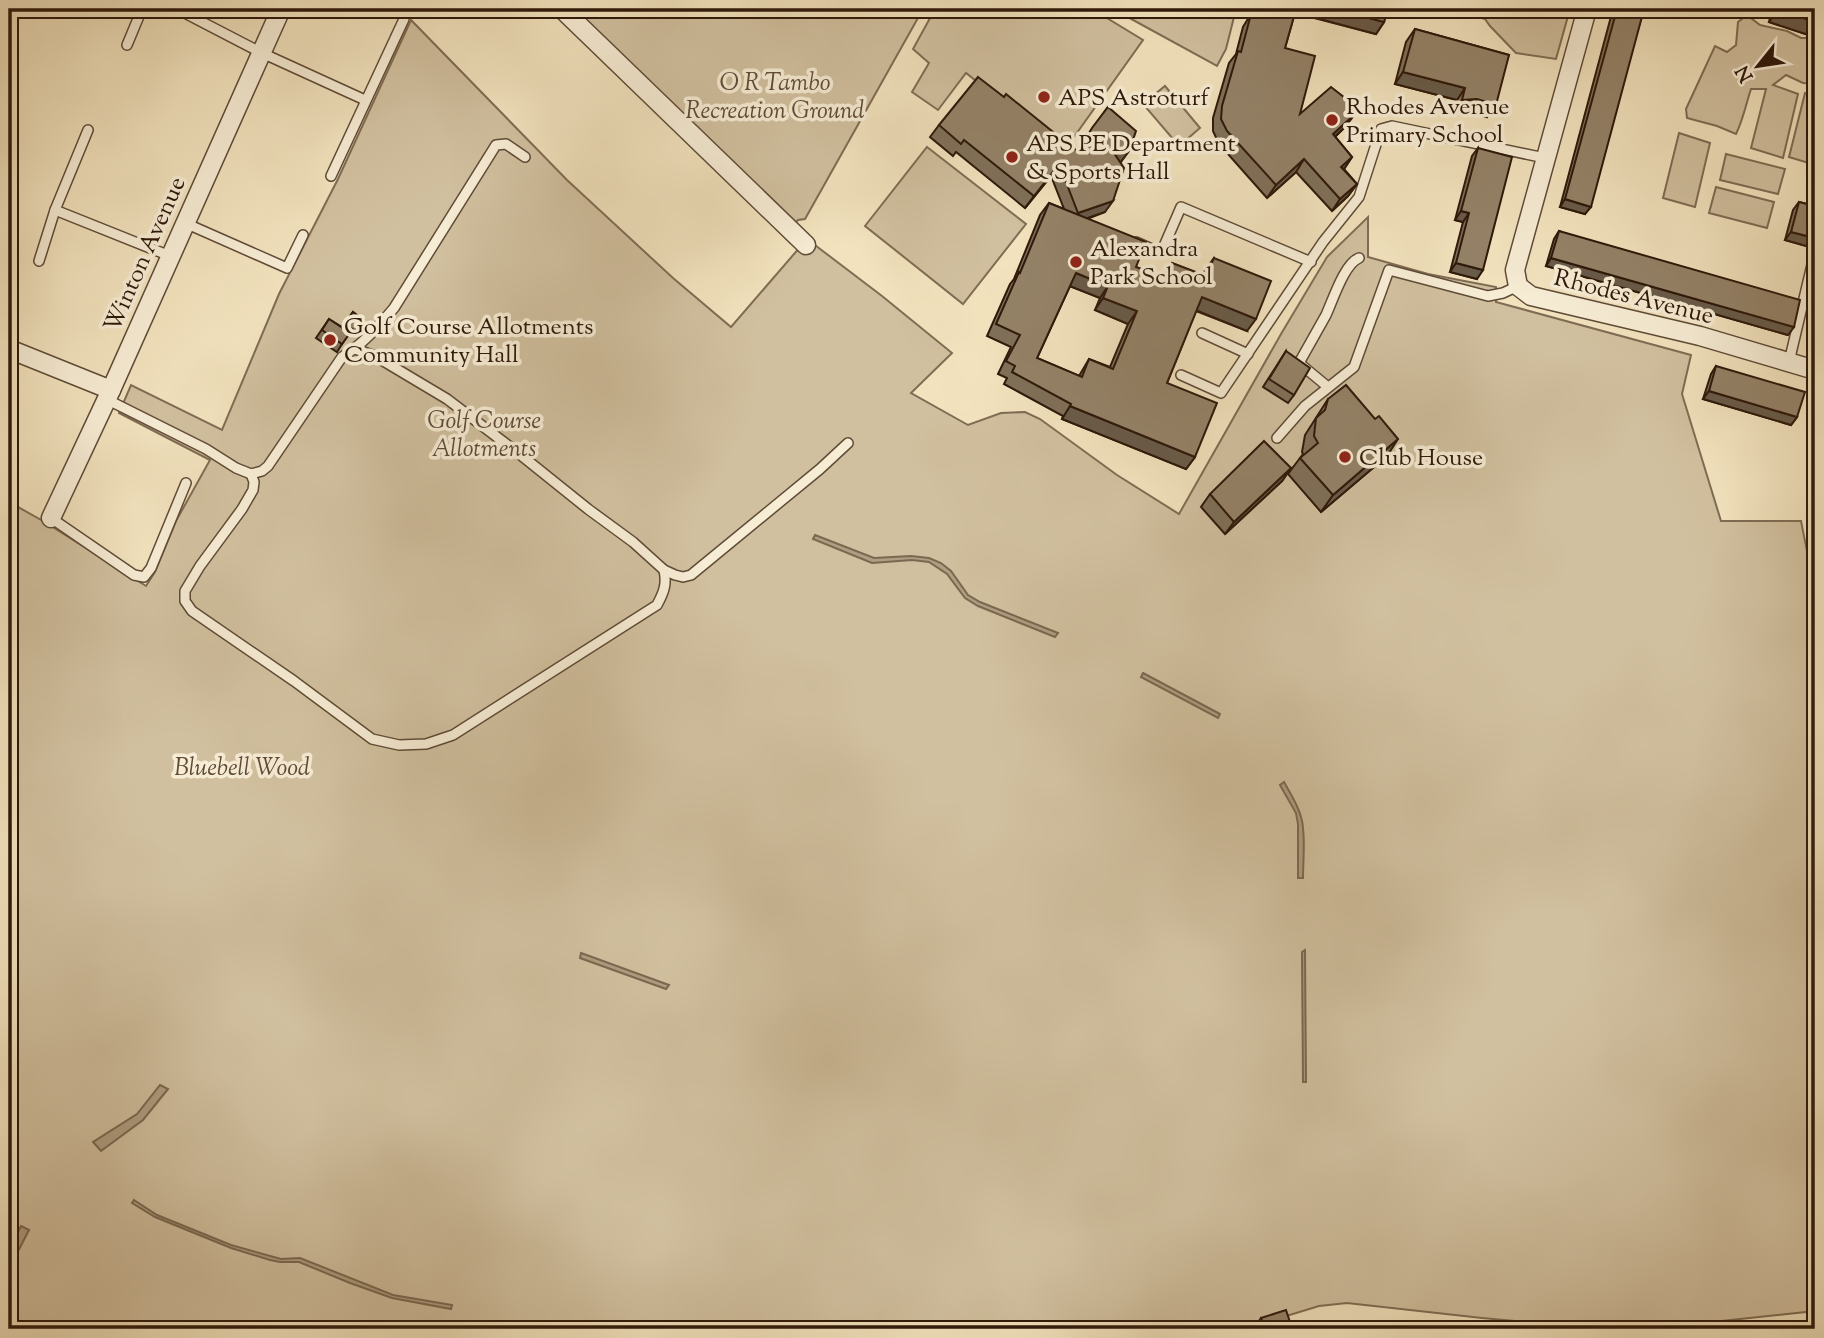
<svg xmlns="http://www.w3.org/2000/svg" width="1824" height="1338" font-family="'Sorts Mill Goudy',serif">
<rect width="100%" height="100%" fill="#f2e3be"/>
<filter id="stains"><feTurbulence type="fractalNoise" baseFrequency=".00286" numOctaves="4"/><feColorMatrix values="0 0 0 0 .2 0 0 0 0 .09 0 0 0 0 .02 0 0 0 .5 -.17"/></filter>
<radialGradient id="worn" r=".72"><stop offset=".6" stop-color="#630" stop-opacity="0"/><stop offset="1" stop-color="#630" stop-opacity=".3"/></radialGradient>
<g fill="#d1c09f" stroke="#806c54" stroke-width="2">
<path d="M562,9H923L805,219L798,220L790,230Z"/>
<path d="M935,9H1092L1143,40L1064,151L966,73L938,110L912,92L929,63L913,49Z"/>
<path d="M1113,9H1236L1226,49L1217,66Z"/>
<path d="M1450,9H1570L1556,59L1516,53L1490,26L1485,19Z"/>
<path d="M1747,15L1760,25L1787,31L1801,38H1815V84L1803,83L1786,75L1773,85L1798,94L1783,158L1751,148L1766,89H1751C1746,104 1743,120 1736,134L1717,126L1687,118L1686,109L1715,46L1727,52L1736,45L1738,22Z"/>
<path d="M411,20L567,180L673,278L731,327L807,239L882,296L952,353L911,393L968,425L1001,413L1025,412L1040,419L1117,475L1179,514L1281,334L1327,257L1368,217V257L1428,274L1496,287V302L1691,355L1682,394L1721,521H1801L1815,591V1311L1693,1324L1594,1328L1482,1318L1347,1303L1319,1306L1244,1329H9V502L43,521L146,586L155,572L176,521L210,460L119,413L131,385L222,430L279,294L338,179Z"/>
<path d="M1165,86L1200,128L1179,146L1143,104Z"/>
<path d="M1805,93L1815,96V165L1789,157Z"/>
<path d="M1679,133L1710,143L1695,207L1663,198Z"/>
<path d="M927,147L1026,224L963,304L865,226Z"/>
<path d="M1726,154L1785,169L1778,194L1720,180Z"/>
<path d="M1716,187L1774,202L1767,228L1709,213Z"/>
</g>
<g fill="#af9e81" stroke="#7b6851" stroke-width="2">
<path d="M815,535L874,558L911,556L929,558L941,563L951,571L968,595L980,602L1058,633L1055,637L978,606L965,598L947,574L929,562L912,560L872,563L813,539Z"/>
<path d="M1143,673L1220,714L1218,718L1141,677Z"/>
<path d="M1284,782C1292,796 1302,812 1303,828C1305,845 1303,862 1303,878H1298V824L1296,813L1280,785Z"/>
<path d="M1305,950L1306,1082H1303L1302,952Z"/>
<path d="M581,953L669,985L666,989L580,958Z"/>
<path d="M160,1085L168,1089L143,1120L101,1151L93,1142L137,1114Z"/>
<path d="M134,1200L157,1215L231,1245L281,1259L300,1258L393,1295L452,1305L451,1309L392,1298L350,1283L299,1262H280L270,1260L231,1248L155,1217L132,1203Z"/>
<path d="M21,1226L29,1230L9,1269V1250Z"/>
</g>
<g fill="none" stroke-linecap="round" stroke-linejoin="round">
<g stroke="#5f4b37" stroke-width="12">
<g id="service">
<path d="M177,9L262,53L365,100"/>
<path d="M127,45L142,9"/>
<path d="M331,176L404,19"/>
<path d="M55,210L170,256"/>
<path d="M185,223L287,268L303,235"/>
<path d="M1136,242L1161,253L1181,207L1311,262"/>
<path d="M39,261L55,210L88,130"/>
<path d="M1202,333L1248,354"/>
<path d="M355,349L375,356L447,399L522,456L588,509L633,542L664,570L675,575L683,577L691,575L820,469L848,443"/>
<path d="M1789,362L1815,252"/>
<path d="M1181,375L1221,393L1323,242L1359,197L1381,129L1392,126L1545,158"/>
<path d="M1328,387L1299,363C1308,347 1317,331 1326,315C1333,300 1344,264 1359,258"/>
<path d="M106,399L206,449L236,468L251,474L262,471L268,466L342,357C363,344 378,327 394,308L496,145L506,144L525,157"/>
<path d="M1277,438L1305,406L1354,367L1389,270L1488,296L1503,293L1518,286"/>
<path d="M251,474L254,482L253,490L242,509L200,566L185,591V601L192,611L294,681L372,739L399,745L426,744L453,735L657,605C664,592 667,584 664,570"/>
<path d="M51,518L134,575L144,577L151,568L186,483"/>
</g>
</g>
<g stroke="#5f4b37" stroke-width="21">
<g id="minor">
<path d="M562,9L806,245"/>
<path d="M1587,9L1515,270L1518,286L1531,296L1700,336L1815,370"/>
<path d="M9,349L111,390"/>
<path d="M51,518L111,390L281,9"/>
</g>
</g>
<use href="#service" stroke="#f7edd5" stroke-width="9"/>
<use href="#minor" stroke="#f7edd5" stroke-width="18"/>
</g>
<g fill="#7f7059" stroke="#2e180a" stroke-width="2" fill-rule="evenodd">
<path d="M1256,9H1399L1397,12L1387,10L1384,22L1376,34L1295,13L1285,48L1300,114L1346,126L1335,137L1352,157L1344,169L1357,184L1348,196L1332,211L1296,172L1267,198L1219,144L1213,131V118L1229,63L1236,54L1243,27L1251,14L1254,15Z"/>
<path d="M1613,9H1644L1585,214L1560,207Z"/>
<path d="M1772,9H1815V37L1769,22Z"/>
<path d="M1415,29L1509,55L1487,117L1468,112H1454L1457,100L1395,84L1406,42Z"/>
<path d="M1004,97L1077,151L1084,140L1108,107L1129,151L1120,163L1105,212L1087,219L1136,267L1163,278L1172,263L1203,275L1205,270L1214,258L1247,331L1196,311L1167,383L1195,457L1186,469L1062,419L1063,416L1004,384L1007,378L998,374L1011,347L987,336L1010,284L1014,279L1040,215L1049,203L1064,209L1051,176L1025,208L956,152L953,156L930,137L939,125ZM1070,286L1100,298L1095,310L1128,324L1110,367L1089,359L1079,376L1037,358Z"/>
<path d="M1478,148L1477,279L1450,272L1463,222L1455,220L1472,156Z"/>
<path d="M1799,202L1815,206V241L1810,247L1785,240L1793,210Z"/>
<path d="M1559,231L1788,335L1546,266L1554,239Z"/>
<path d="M353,312L363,320L352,335L349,333L337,352L316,338L329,319L342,327Z"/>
<path d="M1286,351L1294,395L1288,403L1263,387Z"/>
<path d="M1716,366L1797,417L1791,425L1703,399L1711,374Z"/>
<path d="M1328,399L1387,456L1321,512L1288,474L1303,454L1302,452L1305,435Z"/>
<path d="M1291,468L1282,481L1225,534L1201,507L1210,494Z"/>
<path d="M1261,1318L1292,1328L1291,1329H1256L1255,1327Z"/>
</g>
<g fill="#685b49" stroke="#2e180a" stroke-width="2">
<path d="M1292,9H1335L1384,22L1376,34L1290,11Z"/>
<path d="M1384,9H1399L1397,12Z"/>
<path d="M1778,9L1815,22V37L1769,22Z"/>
<path d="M1403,72L1465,88L1457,100L1395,84Z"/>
<path d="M1477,99L1496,105L1487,117L1468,112H1454L1462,100Z"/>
<path d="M1355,114L1346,126L1324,147L1333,134Z"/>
<path d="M1112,150L1129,151L1120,163Z"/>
<path d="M1352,157L1344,169L1341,167Z"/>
<path d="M1304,159L1296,172L1267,198L1276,185Z"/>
<path d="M1059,164L1051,176L1025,208L1034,196Z"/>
<path d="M1357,184L1348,196L1332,211L1340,199Z"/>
<path d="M1565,199L1591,207L1585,214L1560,207Z"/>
<path d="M1113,201L1105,212L1070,224L1078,213Z"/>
<path d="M1461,211L1469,213L1463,222L1455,220Z"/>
<path d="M1791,232L1815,238V241L1810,247L1785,240Z"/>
<path d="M1551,258L1794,327L1788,335L1546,266Z"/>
<path d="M1456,263L1483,270L1477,279L1450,272Z"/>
<path d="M1076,273L1108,286L1100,298L1067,285Z"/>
<path d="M1202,297L1256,319L1247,331L1193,309Z"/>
<path d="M1103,298L1137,311L1128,324L1095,310Z"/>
<path d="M1709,391L1797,417L1791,425L1703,399Z"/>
<path d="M1070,406L1195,457L1186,469L1062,419Z"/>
<path d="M1398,439L1387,456L1321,512L1333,495Z"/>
<path d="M1291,468L1282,481L1225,534L1234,522Z"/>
</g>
<g fill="#948268" stroke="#2e180a" stroke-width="2" fill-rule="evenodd">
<path d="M1262,9H1296L1285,48L1315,56L1300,114L1331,87L1345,98L1355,114L1333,134L1352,157L1341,167L1357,184L1340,199L1304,159L1276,185L1227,131L1221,119L1222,106L1238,51L1241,52L1251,14L1259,16Z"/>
<path d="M1335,9H1388L1384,22Z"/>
<path d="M1617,9H1644L1591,207L1565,199Z"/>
<path d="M1778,9H1815V22Z"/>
<path d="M1415,29L1509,55L1496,105L1477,99L1462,100L1465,88L1403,72Z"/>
<path d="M978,77L1004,97L1006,94L1078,152L1092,128L1108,107L1136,131L1129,151L1112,150L1124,168L1113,201L1078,213L1059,164L1034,196L964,140L961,144L939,125Z"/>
<path d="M1478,148L1512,157L1483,270L1456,263L1469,213L1461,211Z"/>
<path d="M1799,202L1815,206V238L1791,232Z"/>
<path d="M1049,203L1146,242L1136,267L1166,279L1172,263L1206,276L1214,258L1271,281L1256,319L1202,297L1167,383L1217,403L1195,457L1070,406L1071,404L1012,372L1015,366L1006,361L1020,335L996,324L1019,272L1020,273ZM1076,273L1108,286L1103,298L1137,311L1113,369L1089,359L1082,377L1037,358Z"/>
<path d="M1559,231L1800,300L1794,327L1551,258Z"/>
<path d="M353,312L363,320L355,331L345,323Z"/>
<path d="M329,319L350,333L342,344L322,330Z"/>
<path d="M1286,351L1310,368L1294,395L1269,379Z"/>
<path d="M1716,366L1805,392L1797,417L1709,391Z"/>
<path d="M1346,385L1375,419L1379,416L1398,439L1333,495L1300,458L1318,443L1314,436L1316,418L1325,410L1328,399Z"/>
<path d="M1264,441L1291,468L1234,522L1210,494Z"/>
<path d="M1286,1310L1292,1328L1287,1329H1265L1261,1318Z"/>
<path d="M1485,1322L1487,1329H1464Z"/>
</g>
<g fill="#8f2418" stroke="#f7edd5" stroke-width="2.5">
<circle cx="1044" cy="97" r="7"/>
<circle cx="1332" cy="120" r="7"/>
<circle cx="1012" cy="157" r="7"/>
<circle cx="1076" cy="262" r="7"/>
<circle cx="330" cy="340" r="7"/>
<circle cx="1345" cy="457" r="7"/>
</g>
<g text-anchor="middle" stroke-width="7" stroke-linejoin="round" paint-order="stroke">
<g font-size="24" font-style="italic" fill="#5f4a37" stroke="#f7edd5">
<text x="775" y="90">O R Tambo<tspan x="775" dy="28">Recreation Ground</tspan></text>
<text x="484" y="428">Golf Course<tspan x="484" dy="28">Allotments</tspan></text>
<text x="242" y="775">Bluebell Wood</text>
</g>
<g font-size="24" fill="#2e180a" stroke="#f7edd5" text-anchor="start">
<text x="1058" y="105">APS Astroturf</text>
<text x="1346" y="114">Rhodes Avenue<tspan x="1346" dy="28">Primary School</tspan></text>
<text x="1026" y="151">APS PE Department<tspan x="1026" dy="28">&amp; Sports Hall</tspan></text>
<text x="1090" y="256">Alexandra<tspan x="1090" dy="28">Park School</tspan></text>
<text x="344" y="334">Golf Course Allotments<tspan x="344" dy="28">Community Hall</tspan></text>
<text x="1359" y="465">Club House</text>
</g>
<g font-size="24" fill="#2e180a" stroke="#f7edd5">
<text transform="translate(144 254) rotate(-66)" y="8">Winton Avenue</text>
<text transform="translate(1634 296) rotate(14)" y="8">Rhodes Avenue</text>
</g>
</g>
<rect width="1824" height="1338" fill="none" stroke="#f2e3be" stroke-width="35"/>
<rect x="10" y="10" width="1803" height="1317" fill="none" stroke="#2e180a" stroke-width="3.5"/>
<rect x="18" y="18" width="1789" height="1303" fill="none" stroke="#2e180a" stroke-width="2"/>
<g transform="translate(1758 66) rotate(240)" stroke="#f7edd5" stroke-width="5" paint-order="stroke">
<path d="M0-5L12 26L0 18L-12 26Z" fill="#2e180a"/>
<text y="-10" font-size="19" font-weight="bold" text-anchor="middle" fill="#2e180a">N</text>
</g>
<rect width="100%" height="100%" filter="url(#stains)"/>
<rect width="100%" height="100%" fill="url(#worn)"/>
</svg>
